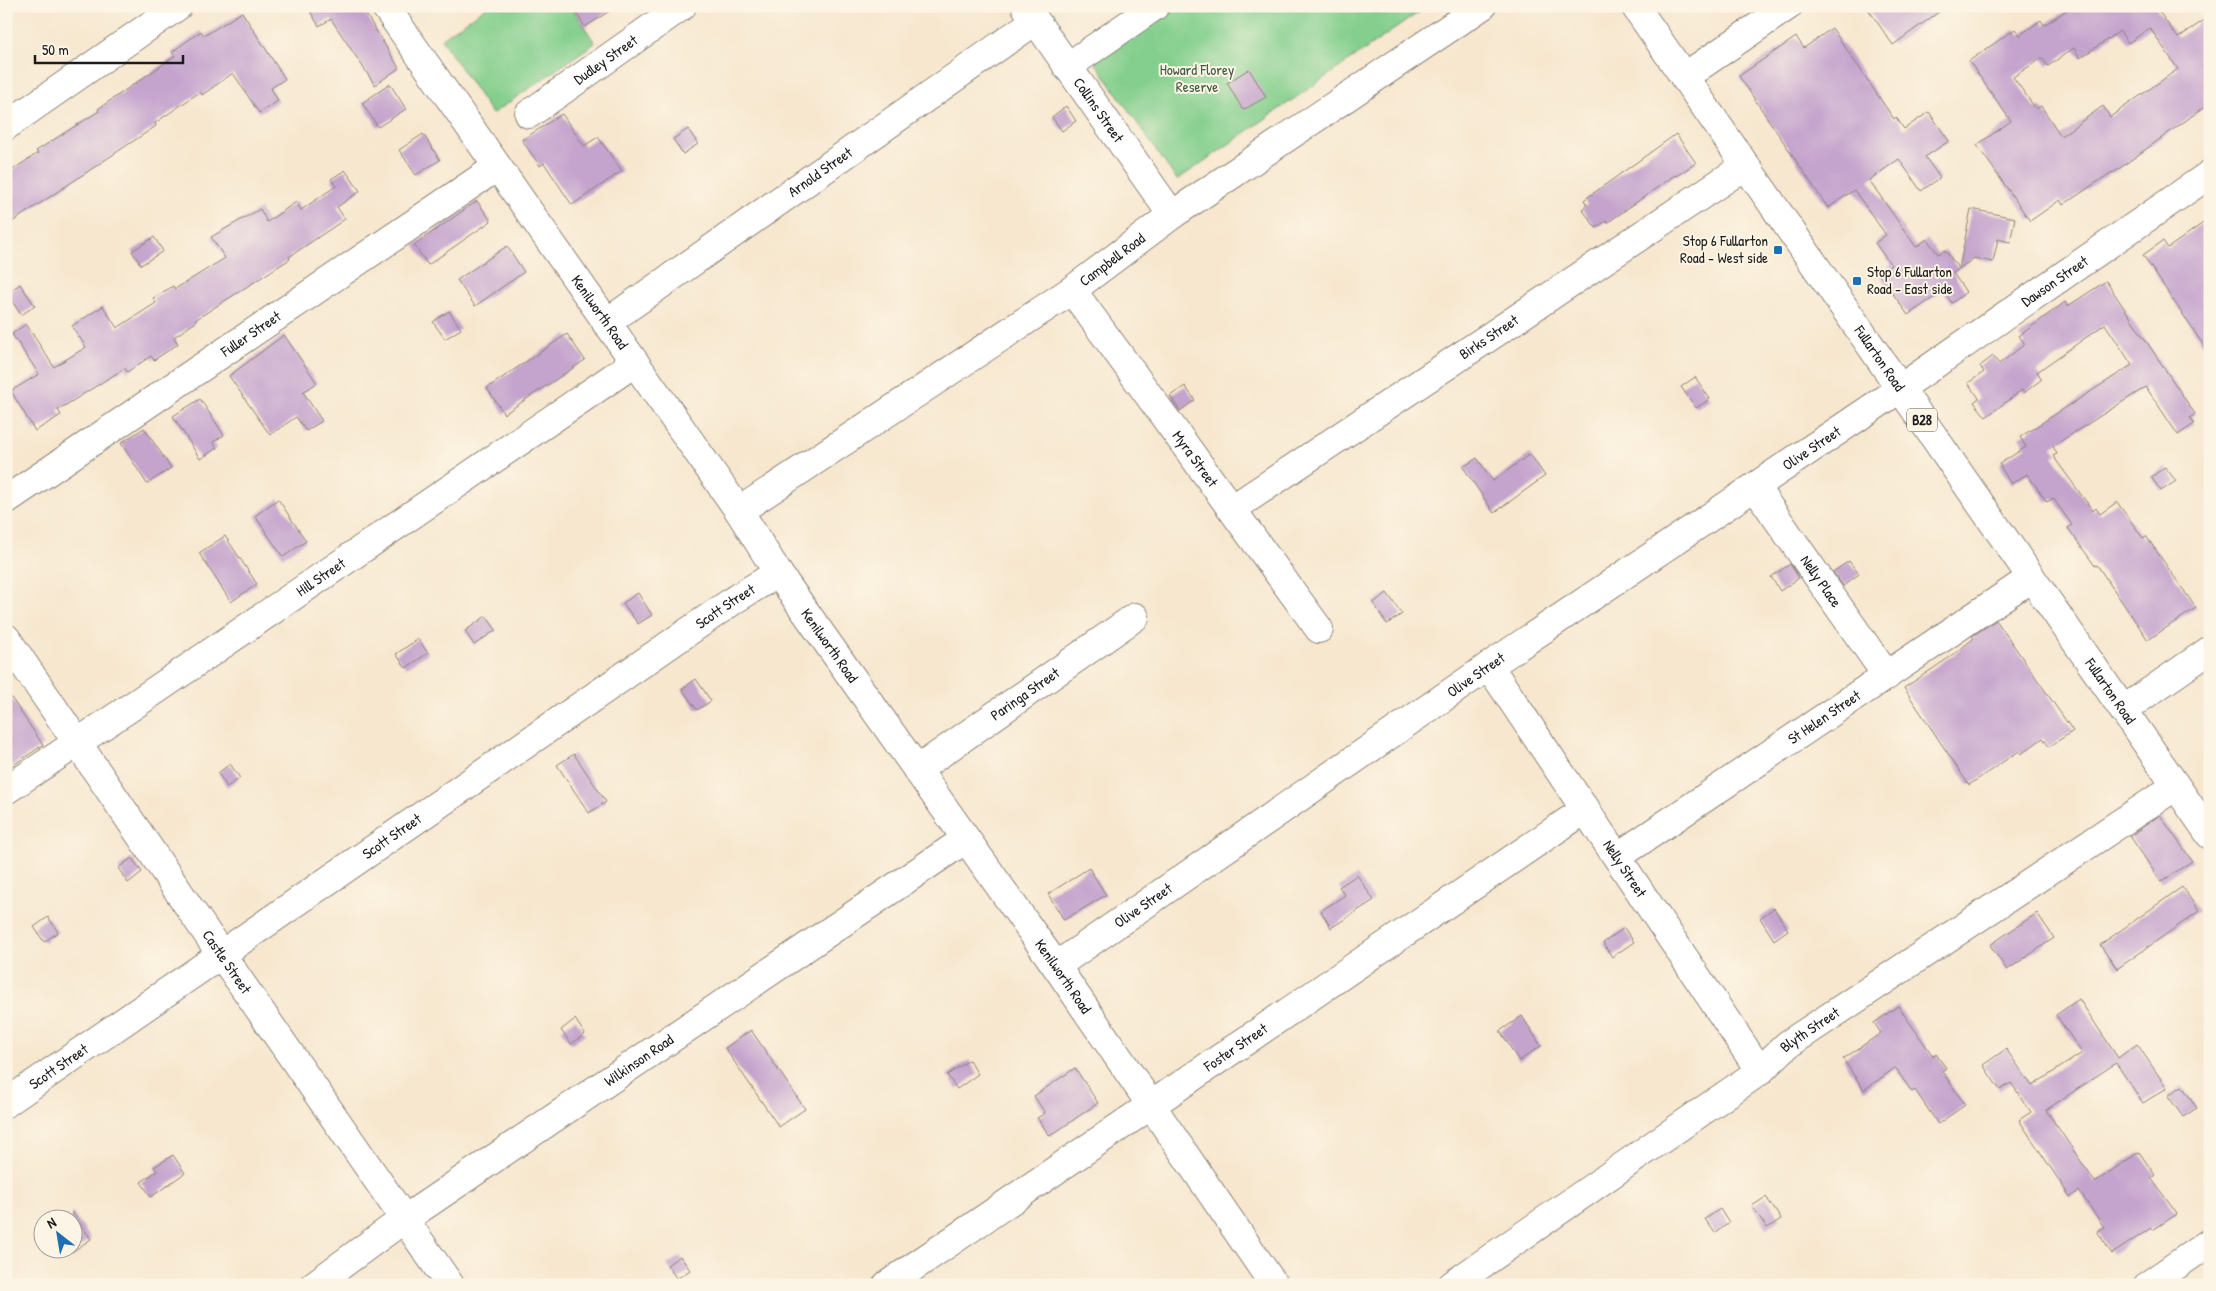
<svg xmlns="http://www.w3.org/2000/svg" width="2216" height="1291" font-family="'Patrick Hand',sans-serif">
<rect width="100%" height="100%" fill="#fcf5e5"/>
<filter id="ink" filterUnits="userSpaceOnUse"><feTurbulence type="fractalNoise" baseFrequency=".02" numOctaves="2"/><feDisplacementMap in="SourceGraphic" scale="10" xChannelSelector="R" yChannelSelector="G"/><feConvolveMatrix kernelMatrix="1 2 1 2 8 2 1 2 1" color-interpolation-filters="sRGB"/></filter>
<filter id="wash" filterUnits="userSpaceOnUse"><feTurbulence type="fractalNoise" baseFrequency=".0096" numOctaves="4" result="noise"/><feDisplacementMap in="SourceGraphic" scale="20" xChannelSelector="R" yChannelSelector="G"/><feGaussianBlur stdDeviation="1.12" result="paint"/><feColorMatrix in="noise" values="0 0 0 0 0 0 0 0 0 0 0 0 0 0 0 0 0 1.4 0 .05"/><feComposite in="paint" operator="in"/></filter>
<g filter="url(#wash)">
<rect width="100%" height="100%" fill="#f7e7cf"/>
<g fill="#84cf8d" stroke="#507654">
<path d="M488,6H571L595,43L492,114L441,39Z"/>
<path d="M1174,6H1428L1177,180L1095,62Z"/>
</g>
<g id="blocks">
<g fill="#c4a3cd" fill-rule="evenodd">
<path d="M307,6H361L399,68L375,85L331,19L319,26Z"/>
<path d="M572,6H617L585,27Z"/>
<path d="M1866,6H1947L1893,45Z"/>
<path d="M2073,6H2155L2178,38L2210,16V103L2113,173L2112,172L2063,205L2060,200L2030,221L1977,145L2011,121L1969,61L2015,29L2020,35L2041,20L2044,25ZM2150,28L2178,69L2110,117L2103,106L2061,136L2041,106L2036,109L2013,77L2042,58L2048,66L2074,48L2080,58L2120,31L2128,43Z"/>
<path d="M242,12L285,79L271,88L278,101L259,113L233,73L202,95L200,92L155,123L156,126L6,226V174L38,153L36,151L99,111L98,109L175,56L172,52L201,31L204,36Z"/>
<path d="M1832,28L1894,119L1896,117L1904,129L1929,112L1949,141L1925,157L1940,178L1921,191L1899,159L1869,180L1916,247L1927,239L1938,254L1945,250L1959,269L1971,209L2015,218L2010,242L1998,239L1993,262L1974,258L1953,273L1966,292L1952,303L1943,291L1908,315L1879,274L1891,265L1875,243L1886,235L1854,190L1828,208L1739,76L1796,37L1804,48Z"/>
<path d="M1249,69L1266,97L1243,110L1227,83Z"/>
<path d="M390,84L406,109L378,127L362,103Z"/>
<path d="M1066,106L1076,121L1062,131L1052,117Z"/>
<path d="M562,114L584,146L598,137L622,171L572,205L544,163L540,166L522,140Z"/>
<path d="M688,129L698,144L683,154L673,139Z"/>
<path d="M423,134L440,160L416,175L399,150Z"/>
<path d="M1676,134L1696,163L1676,176L1675,175L1607,223L1606,221L1596,228L1582,209L1587,205L1584,200Z"/>
<path d="M345,170L360,191L337,207L345,219L289,257L290,259L195,320L196,322L174,337L178,344L154,360L151,356L127,372L125,368L58,410L61,415L35,431L11,391L39,374L12,334L26,324L54,367L86,347L72,326L103,306L117,328L156,303L153,298L173,286L175,289L225,258L211,237L260,209L267,222L296,202L301,210L336,186L331,179Z"/>
<path d="M477,201L491,221L428,265L414,245Z"/>
<path d="M2210,218V355L2143,255L2163,241L2168,248Z"/>
<path d="M154,237L163,251L141,265L132,251Z"/>
<path d="M507,246L524,272L475,306L457,280Z"/>
<path d="M2106,281L2195,414L2190,418L2194,424L2178,435L2146,387L2053,446L2057,454L2053,456L2093,511L2096,508L2100,514L2117,502L2143,538L2146,536L2196,608L2148,640L2097,565L2095,566L2068,528L2072,525L2053,498L2047,502L2027,474L2011,484L1999,464L2026,447L2020,437L2132,365L2105,324L2037,372L2042,379L2024,393L2022,390L1986,417L1974,402L1979,398L1968,383L1984,372L1980,366L1993,356L1999,364L2025,344L2019,336L2065,302L2068,306Z"/>
<path d="M20,284L35,306L21,315L7,293Z"/>
<path d="M449,311L461,329L445,339L433,322Z"/>
<path d="M567,334L585,360L504,414L487,388Z"/>
<path d="M284,335L317,383L303,392L322,421L306,431L296,417L270,435L229,376Z"/>
<path d="M1695,377L1710,399L1696,408L1681,387Z"/>
<path d="M1185,386L1195,400L1180,411L1170,396Z"/>
<path d="M200,399L224,435L213,442L217,448L200,459L173,416Z"/>
<path d="M144,428L171,468L147,484L121,443Z"/>
<path d="M1530,454L1545,476L1494,513L1463,467L1477,458L1493,481Z"/>
<path d="M2165,467L2176,481L2161,491L2151,477Z"/>
<path d="M278,499L306,541L283,557L255,516Z"/>
<path d="M225,536L257,584L231,602L199,553Z"/>
<path d="M1849,561L1859,574L1843,586L1833,572Z"/>
<path d="M1790,564L1799,578L1780,591L1771,577Z"/>
<path d="M638,593L652,615L638,624L623,603Z"/>
<path d="M1387,593L1402,614L1387,624L1373,603Z"/>
<path d="M486,616L496,630L474,645L465,631Z"/>
<path d="M1996,620L2073,731L2049,747L2043,738L2021,754L2019,751L1969,785L1904,688L1953,655L1974,638L1972,636Z"/>
<path d="M418,639L428,653L406,668L396,654Z"/>
<path d="M696,679L711,701L697,710L682,689Z"/>
<path d="M6,690L43,745L6,770Z"/>
<path d="M574,754L606,802L589,813L557,765Z"/>
<path d="M230,764L240,778L227,787L218,773Z"/>
<path d="M2160,815L2192,861L2161,882L2130,836Z"/>
<path d="M132,858L142,872L128,883L118,868Z"/>
<path d="M1089,868L1106,895L1064,920L1048,894Z"/>
<path d="M1357,875L1374,900L1331,928L1321,911L1345,895L1339,887Z"/>
<path d="M2182,887L2199,911L2117,969L2100,945Z"/>
<path d="M1774,908L1788,930L1774,940L1760,918Z"/>
<path d="M2037,913L2054,938L2007,970L1990,945Z"/>
<path d="M48,917L58,932L44,942L34,927Z"/>
<path d="M1624,928L1634,942L1612,957L1603,943Z"/>
<path d="M2079,999L2118,1058L2137,1044L2167,1088L2143,1103L2116,1063L2046,1110L2095,1182L2139,1152L2155,1175L2151,1178L2177,1214L2153,1230L2151,1228L2112,1254L2097,1231L2104,1227L2079,1191L2070,1197L2019,1120L2031,1112L2011,1083L2000,1090L1983,1065L2006,1049L2032,1086L2082,1053L2056,1015Z"/>
<path d="M1898,1006L1933,1056L1936,1054L1946,1068L1942,1071L1965,1105L1938,1124L1915,1090L1912,1092L1895,1068L1864,1090L1843,1059L1881,1033L1874,1023Z"/>
<path d="M1522,1016L1541,1046L1519,1061L1500,1031Z"/>
<path d="M575,1019L585,1034L571,1044L561,1030Z"/>
<path d="M751,1030L805,1109L779,1127L725,1048Z"/>
<path d="M969,1060L978,1074L957,1089L947,1075Z"/>
<path d="M1075,1068L1098,1103L1050,1136L1037,1118L1045,1113L1034,1096Z"/>
<path d="M2182,1086L2197,1108L2183,1117L2168,1096Z"/>
<path d="M173,1155L185,1173L151,1197L141,1182L157,1171L154,1167Z"/>
<path d="M1766,1197L1781,1219L1767,1228L1752,1206Z"/>
<path d="M1720,1209L1729,1223L1715,1233L1705,1219Z"/>
<path d="M72,1212L91,1239L72,1252Z"/>
<path d="M680,1256L690,1270L677,1279L667,1265Z"/>
</g>
</g>
</g>
<g filter="url(#ink)">
<use href="#blocks" fill-opacity="0" stroke="#8a8276" stroke-width="1"/>
<g fill="none" stroke-linecap="round" stroke-linejoin="round">
<g stroke="#8a8276" stroke-width="30">
<g id="minor">
<path id="s1" d="M385,6L739,511L778,573L1056,966L1274,1285"/>
<path id="s2" d="M1026,7L1172,215"/>
<path d="M1067,67L1155,6"/>
<path d="M1684,77L1788,6"/>
<path id="s3" d="M529,114L682,6"/>
<path d="M6,126L178,6"/>
<path id="s4" d="M1072,290L1319,629"/>
<path id="s5" d="M606,323L1035,21"/>
<path id="s6" d="M1755,487L1887,676"/>
<path id="s7" d="M6,500L497,167"/>
<path id="s8" d="M1232,509L1745,166"/>
<path id="s9" d="M739,511L1072,290L1172,215L1482,6"/>
<path id="s10" d="M6,638L221,954L450,1285"/>
<path id="s11" d="M1489,666L1760,1071"/>
<path d="M2123,710L2210,650"/>
<path id="s12" d="M917,770L1135,617"/>
<path id="s13" d="M6,790L137,703L634,363"/>
<path id="s14" d="M1617,857L2031,578"/>
<path id="s15" d="M1056,966L1489,666L1879,403L2210,174"/>
<path id="s16" d="M6,1103L737,598L778,573"/>
<path id="s17" d="M314,1285L393,1227L966,839"/>
<path id="s18" d="M887,1285L1586,809"/>
<path id="s19" d="M1452,1285L1760,1071L1787,1045L2176,786"/>
<path d="M2148,1285L2210,1242"/>
</g>
</g>
<g stroke="#8a8276" stroke-width="30">
<g id="major">
<path id="s20" d="M1635,6L2210,835"/>
</g>
</g>
<use href="#minor" stroke="#fff" stroke-width="28"/>
<use href="#major" stroke="#fff" stroke-width="28"/>
</g>
</g>
<g fill="#1f6fb2" stroke="#fcf5e5" stroke-width="2">
<rect x="1773" y="245" width="10" height="10" rx="2.5"/>
<rect x="1852" y="276" width="10" height="10" rx="2.5"/>
</g>
<g text-anchor="middle" stroke-width="4" stroke-linejoin="round" paint-order="stroke">
<rect fill="#fcf5e5" stroke="#5f5d58" stroke-width="1" x="1907" y="408.5" width="30" height="23" rx="4"/>
<g font-size="14" font-weight="bold" fill="#1c1c1c">
<text x="1922" y="425">B28</text>
</g>
<g font-size="15" fill="#1c1c1c" stroke="#fcf5e5">
<text dy="5" stroke="none"><textPath href="#s3" startOffset="94">Dudley Street</textPath></text>
<text dy="5" stroke="none"><textPath href="#s2" startOffset="126">Collins Street</textPath></text>
<text dy="5" stroke="none"><textPath href="#s5" startOffset="262">Arnold Street</textPath></text>
<text dy="5" stroke="none"><textPath href="#s9" startOffset="450">Campbell Road</textPath></text>
<text dy="5" stroke="none"><textPath href="#s15" startOffset="1211">Dawson Street</textPath></text>
<text dy="5" stroke="none"><textPath href="#s1" startOffset="374">Kenilworth Road</textPath></text>
<text dy="5" stroke="none"><textPath href="#s7" startOffset="296">Fuller Street</textPath></text>
<text dy="5" stroke="none"><textPath href="#s8" startOffset="309">Birks Street</textPath></text>
<text dy="5" stroke="none"><textPath href="#s20" startOffset="429">Fullarton Road</textPath></text>
<text dy="5" stroke="none"><textPath href="#s15" startOffset="916">Olive Street</textPath></text>
<text dy="5" stroke="none"><textPath href="#s4" startOffset="209">Myra Street</textPath></text>
<text dy="5" stroke="none"><textPath href="#s13" startOffset="380">Hill Street</textPath></text>
<text dy="5" stroke="none"><textPath href="#s6" startOffset="115">Nelly Place</textPath></text>
<text dy="5" stroke="none"><textPath href="#s16" startOffset="874">Scott Street</textPath></text>
<text dy="5" stroke="none"><textPath href="#s1" startOffset="779">Kenilworth Road</textPath></text>
<text dy="5" stroke="none"><textPath href="#s15" startOffset="511">Olive Street</textPath></text>
<text dy="5" stroke="none"><textPath href="#s20" startOffset="834">Fullarton Road</textPath></text>
<text dy="5" stroke="none"><textPath href="#s12" startOffset="132">Paringa Street</textPath></text>
<text dy="5" stroke="none"><textPath href="#s14" startOffset="250">St Helen Street</textPath></text>
<text dy="5" stroke="none"><textPath href="#s16" startOffset="469">Scott Street</textPath></text>
<text dy="5" stroke="none"><textPath href="#s11" startOffset="244">Nelly Street</textPath></text>
<text dy="5" stroke="none"><textPath href="#s15" startOffset="106">Olive Street</textPath></text>
<text dy="5" stroke="none"><textPath href="#s10" startOffset="392">Castle Street</textPath></text>
<text dy="5" stroke="none"><textPath href="#s1" startOffset="1184">Kenilworth Road</textPath></text>
<text dy="5" stroke="none"><textPath href="#s19" startOffset="440">Blyth Street</textPath></text>
<text dy="5" stroke="none"><textPath href="#s18" startOffset="422">Foster Street</textPath></text>
<text dy="5" stroke="none"><textPath href="#s17" startOffset="395">Wilkinson Road</textPath></text>
<text dy="5" stroke="none"><textPath href="#s16" startOffset="64">Scott Street</textPath></text>
</g>
<g font-size="15" fill="#405b44" stroke="#fcf5e5">
<text x="1197" y="75">Howard Florey<tspan x="1197" dy="17">Reserve</tspan></text>
</g>
<g font-size="15" fill="#1c1c1c" stroke="#fcf5e5" text-anchor="end">
<text x="1768" y="246">Stop 6 Fullarton<tspan x="1768" dy="17">Road - West side</tspan></text>
<text x="1867" y="277" text-anchor="start">Stop 6 Fullarton<tspan x="1867" dy="17">Road - East side</tspan></text>
</g>
</g>
<rect width="2216" height="1291" fill="none" stroke="#fcf5e5" stroke-width="25"/>
<g transform="translate(58 1234) rotate(329)"><circle r="24" fill="#fcf5e5" stroke="#a29e95"/>
<path d="M0-4L9 19L0 12L-9 19Z" fill="#1f6fb2"/>
<text y="-8" font-size="14" font-weight="bold" text-anchor="middle" fill="#1c1c1c">N</text>
</g>
<path d="M35 55v8h148v-8" fill="none" stroke="#1c1c1c" stroke-width="2.5"/>
<text x="42" y="55" font-size="15" fill="#1c1c1c" stroke="#fcf5e5" stroke-width="4" paint-order="stroke">50 m</text>
</svg>
